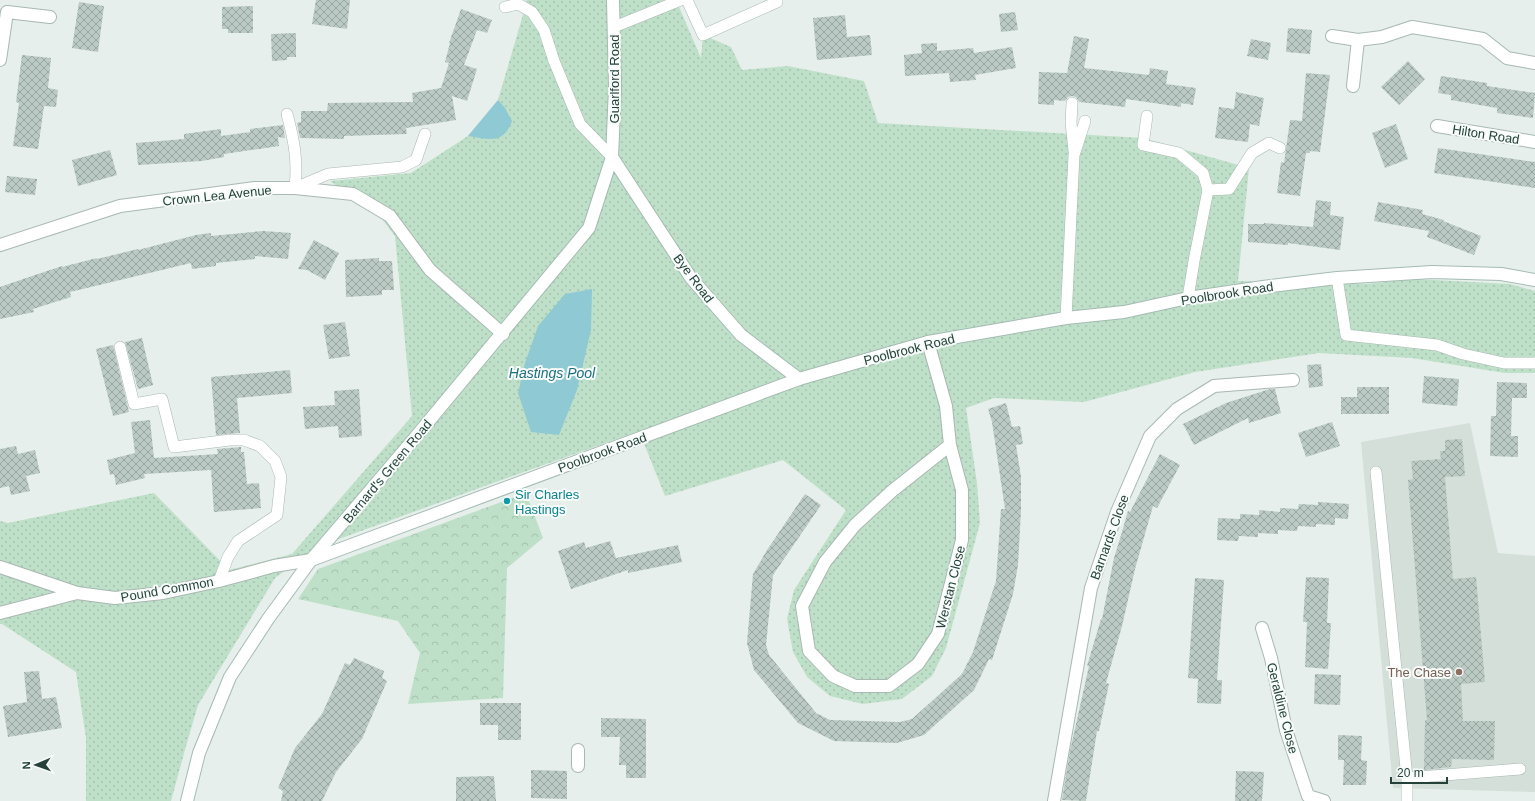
<svg xmlns="http://www.w3.org/2000/svg" width="1535" height="801" font-family="Helvetica,sans-serif">
<defs>
<pattern id="grass-dots" width="8" height="8" patternUnits="userSpaceOnUse"><rect width="8" height="8" fill="#bfe0c8"/><path d="M2 2h.1M6 6h.1" fill="none" stroke="#a4c1ad" stroke-width="1.8" stroke-linecap="round"/></pattern>
<pattern id="forest-crowns" width="20" height="18" patternUnits="userSpaceOnUse"><rect width="20" height="18" fill="#bfe0c8"/><path d="M2 6a3 3 0 1 1 6 0M12 15a3 3 0 1 1 6 0" fill="none" stroke="#a4c1ad"/></pattern>
<pattern id="building-cross-hatch" width="8" height="8" patternUnits="userSpaceOnUse"><rect width="8" height="8" fill="#bbcac4"/><path d="M0 0l8 8M0 8l8-8" fill="none" stroke="#98a6a0"/></pattern>
</defs>
<rect width="100%" height="100%" fill="#e6efeb"/>
<path fill="#d4dfda" d="M1470,423L1498,553L1535,556V792L1393,788L1361,442Z"/>
<path fill="url(#grass-dots)" d="M526,0H676L701,58L703,35L731,47L742,70L788,66L864,81L878,123L1143,138L1249,168L1238,281L1366,284L1414,279L1510,284L1535,291V373H1505L1412,358L1319,353L1195,372L1084,402L994,398L966,408L977,483L980,523L946,648L932,676L902,699L863,704L830,696L807,677L793,652L787,619L794,590L846,510L783,460L665,496L639,431L496,482L317,547L275,578L198,705L186,746L171,801H86V738L76,672L2,624H0V521L8,523L154,493L229,570L292,554L412,416L395,236L382,219L330,181L411,173L468,136L498,100L525,8Z"/>
<path fill="url(#forest-crowns)" d="M526,493L543,538L507,568L503,698L408,704L420,653L398,621L298,599L318,569Z"/>
<g fill="#8ec9d4">
<path d="M498,100L505,108L512,121C503,145 489,139 468,136Z"/>
<path d="M592,289L591,330L577,390L559,435L531,432L518,393L525,363L538,326L565,294Z"/>
</g>
<g fill="url(#building-cross-hatch)">
<path d="M316,0H350L347,29L312,24Z"/>
<path d="M79,2L104,6L98,52L72,48Z"/>
<path d="M253,6V33H228V29H222V7Z"/>
<path d="M461,9L492,20L487,33L477,30L464,65L477,69L467,101L452,96L456,120L406,128L407,134L344,136V139L300,138L297,123L301,122V111H327L328,103L413,102L412,93L441,88L449,63L445,62L450,43H449Z"/>
<path d="M1015,12L1018,30L1001,32L999,14Z"/>
<path d="M845,15L847,37L870,35L872,55L817,60L813,18Z"/>
<path d="M1288,28L1312,30L1310,54L1286,52Z"/>
<path d="M296,33V57H287V60L272,61L271,34Z"/>
<path d="M1074,36L1089,39L1084,68L1149,75L1150,68L1168,71L1166,84L1196,88L1193,105L1181,103V107L1126,99L1125,107L1079,102L1076,97L1072,96L1068,97L1065,101L1054,100V105L1038,104L1039,72L1067,73Z"/>
<path d="M1251,39L1271,43L1268,60L1247,56Z"/>
<path d="M937,43V51L973,48L974,53L1012,47L1016,68L975,75L976,80L950,82L949,73L905,76L904,55L922,53L921,44Z"/>
<path d="M22,55L51,58L48,88L58,90L56,107L44,106L38,149L13,146L19,103L16,102Z"/>
<path d="M1408,61L1425,79L1399,105L1381,87Z"/>
<path d="M1306,73L1330,75L1320,152L1310,151V153H1306L1300,196L1277,193L1281,162L1284,163L1290,120L1302,121Z"/>
<path d="M1441,76L1487,83V86L1535,93L1533,118L1497,113V108L1451,100V95L1438,93Z"/>
<path d="M1236,92L1264,98L1259,126L1250,124L1248,142L1215,138L1219,107L1234,109Z"/>
<path d="M1396,124L1408,159L1385,168L1372,133Z"/>
<path d="M283,125L285,138L278,137L279,146L224,154V157L202,161L138,165L136,143L184,139V134L221,129V136L250,132V129Z"/>
<path d="M1438,148L1535,162V188L1434,173Z"/>
<path d="M110,150L117,175L78,186L72,160Z"/>
<path d="M7,176L37,179L35,195L5,192Z"/>
<path d="M1316,200L1331,202L1330,215L1344,217L1340,250L1288,243V245L1248,242V224H1264V223L1313,227Z"/>
<path d="M1378,202L1423,210L1422,214L1444,220L1443,221L1481,236L1474,255L1427,237L1429,231L1374,221Z"/>
<path d="M263,231L291,233L288,259L255,256V259L216,263V266L192,269L191,263L70,292L71,297L33,309L34,312L0,319V287L35,275L62,266V267L97,258V259L138,249V250L196,235L211,233V236Z"/>
<path d="M314,240L339,253L325,280L307,270L298,269Z"/>
<path d="M379,258V261H392L394,290H382V295L346,297L345,260Z"/>
<path d="M345,322L350,356L329,359L323,325Z"/>
<path d="M142,338L153,385L138,389L125,342Z"/>
<path d="M113,345L129,412L113,416L96,349Z"/>
<path d="M1321,364L1323,386L1309,388L1307,365Z"/>
<path d="M290,370L292,393L237,398L240,433L216,435L211,377Z"/>
<path d="M1424,376L1459,379L1457,406L1422,403Z"/>
<path d="M1497,382L1527,383V398H1512L1511,436H1518V457L1490,456L1491,416H1496Z"/>
<path d="M1357,387H1389V414H1341V397H1357Z"/>
<path d="M359,389L362,436L339,438L338,426L305,429L303,407L335,405L334,391Z"/>
<path d="M1270,389H1275L1281,413L1249,423L1248,418L1194,445L1183,424L1226,403Z"/>
<path d="M1006,403L1012,427L1020,426L1023,444L1016,445L1021,477V510L1018,565L1013,594L992,660L989,659L974,690L924,735L897,743L834,741L798,723L754,670L747,643L753,574L767,550L805,494L821,505L773,575L766,645L769,655L816,713L830,720L900,722L912,719L962,674L973,652L996,581L1001,509H1005L992,422L988,409Z"/>
<path d="M150,420L154,458L218,454L217,449L241,447V452H244L247,484L259,483L261,508L214,512L211,470L144,474L145,478L116,485L114,474L110,475L107,460L135,453L131,422Z"/>
<path d="M1332,422L1340,446L1306,457L1298,433Z"/>
<path d="M1462,439L1465,476L1445,477L1453,579L1476,577L1485,682L1461,684L1463,721H1495L1494,760L1452,759L1451,767L1424,770L1425,720H1427L1408,480L1413,479L1411,461L1441,459L1440,451H1445V440Z"/>
<path d="M16,446L18,454L35,450L40,473L26,476L30,491L11,495L9,486L0,488V449Z"/>
<path d="M1160,454L1180,465L1157,508L1153,506L1135,569L1122,626L1106,683L1109,684L1099,731H1097L1086,801L1062,800L1070,751L1089,666H1087L1101,619H1102L1114,558L1122,532L1128,511L1130,512Z"/>
<path d="M1318,502L1349,504L1348,519L1335,518V525L1316,524V527L1298,526L1297,531L1278,530V534L1258,533V537L1239,536L1238,541L1217,540L1218,518L1240,519V514L1259,515V510L1280,512V508L1298,509L1299,504L1318,505Z"/>
<path d="M610,541L616,558L678,545L682,562L628,573V570L571,589L558,551L584,542L586,548Z"/>
<path d="M1306,577L1329,578L1327,623H1331L1328,669L1305,667L1307,622H1303Z"/>
<path d="M1195,578L1224,580L1217,680H1222L1221,704L1197,703L1198,679L1188,678Z"/>
<path d="M354,658L384,671L382,678L387,681L362,739L336,772L322,801H281L283,791L278,788L295,748L322,714L345,663L350,665Z"/>
<path d="M39,671L42,699L56,697L62,728L8,737L3,706L27,702L24,672Z"/>
<path d="M1315,674L1341,675L1340,705L1314,704Z"/>
<path d="M480,703H521V740H498V725H480Z"/>
<path d="M601,718L646,719V778H626V765H619L620,737H601Z"/>
<path d="M1338,735L1362,736L1361,760L1367,761L1366,785H1343L1344,760H1338Z"/>
<path d="M531,770L567,771V799L531,798Z"/>
<path d="M1236,771L1264,772L1262,801H1235Z"/>
<path d="M494,776L496,801H456V777Z"/>
</g>
<g fill="none" stroke-linecap="round" stroke-linejoin="round">
<g stroke="#a8b8b2" stroke-width="12">
<g id="lane">
<path d="M687,0L703,35L777,2V0"/>
<path d="M505,7L518,4L532,12L544,30L554,61L580,124L612,157"/>
<path d="M614,27L681,0"/>
<path d="M1072,103L1071,123L1074,151"/>
<path d="M287,114C294,140 298,161 295,188L328,174L402,167L416,160L425,134"/>
<path d="M1147,116L1143,145L1179,153L1203,173L1208,190L1194,261L1188,298"/>
<path d="M1208,190L1229,189L1252,153L1269,143L1280,148"/>
<path d="M1337,278L1346,335L1437,345L1463,354L1504,363H1535"/>
<path d="M1066,318L1074,155L1085,121"/>
<path d="M120,347L134,404L162,399L174,447L230,440H244L260,446L275,461L281,477L277,515L238,541L228,557L219,581"/>
<path d="M1376,472L1407,778V801"/>
<path d="M1407,778L1520,769"/>
</g>
</g>
<g stroke="#a8b8b2" stroke-width="14">
<g id="street">
<path d="M1332,36L1358,40L1382,37L1412,27L1483,39L1507,58L1535,63"/>
<path d="M0,60L7,12L50,17"/>
<path d="M1353,86L1358,40"/>
<path d="M1437,126L1535,142"/>
<path d="M0,245L120,206L255,188H295L353,194L390,216L430,270L503,334"/>
<path d="M928,342L946,406L950,445L962,490V540L938,634L918,664L889,686H855L833,676L809,651L802,606L825,562L855,525L892,491L950,445"/>
<path d="M0,567L77,593"/>
<path d="M0,613L77,593L115,598L163,593L219,581L274,566L311,560"/>
<path d="M1262,628L1271,658L1286,730L1308,796L1324,801"/>
<path d="M578,750V766"/>
<path d="M1054,801L1091,588L1117,512L1150,436L1177,409L1214,386L1293,380"/>
</g>
</g>
<g stroke="#a4bbb3" stroke-width="14">
<g id="secondary">
<path d="M612,157L691,278L741,335L799,379"/>
<path d="M311,560L799,379L928,342L1066,318L1124,312L1188,298L1263,287L1337,278L1432,272L1501,274L1535,280"/>
<path d="M187,801L199,753L230,677L268,619L311,560L414,439L589,228L612,157L615,88L613,0"/>
</g>
</g>
<use href="#lane" stroke="#fff" stroke-width="11"/>
<use href="#street" stroke="#fff" stroke-width="12"/>
<use href="#secondary" stroke="#fff" stroke-width="12"/>
</g>
<circle fill="#0f9aa8" stroke="#f7fbf9" stroke-width="1.5" cx="507" cy="501" r="4"/>
<circle fill="#8d6e63" stroke="#f7fbf9" stroke-width="1.5" cx="1459" cy="672" r="4"/>
<g text-anchor="middle" stroke-width="4" stroke-linejoin="round" paint-order="stroke">
<g font-size="13" fill="#24423a" stroke="#f7fbf9">
<text transform="translate(614 79) rotate(-90)" y="5">Guarlford Road</text>
<text transform="translate(1486 134) rotate(9)" y="5">Hilton Road</text>
<text transform="translate(217 195) rotate(-6)" y="5">Crown Lea Avenue</text>
<text transform="translate(694 278) rotate(53)" y="5">Bye Road</text>
<text transform="translate(1227 293) rotate(-9)" y="5">Poolbrook Road</text>
<text transform="translate(909 349) rotate(-14)" y="5">Poolbrook Road</text>
<text transform="translate(602 452) rotate(-20)" y="5">Poolbrook Road</text>
<text transform="translate(387 471) rotate(-50)" y="5">Barnard's Green Road</text>
<text transform="translate(1109 537) rotate(-70)" y="5">Barnards Close</text>
<text transform="translate(950 587) rotate(-76)" y="5">Werstan Close</text>
<text transform="translate(167 589) rotate(-10)" y="5">Pound Common</text>
<text transform="translate(1283 708) rotate(76)" y="5">Geraldine Close</text>
</g>
<g font-size="13" fill="#0d838f" stroke="#f7fbf9" text-anchor="start">
<text x="515" y="499">Sir Charles<tspan x="515" dy="15">Hastings</tspan></text>
</g>
<g font-size="13" fill="#785e54" stroke="#f7fbf9" text-anchor="end">
<text x="1451" y="677">The Chase</text>
</g>
<g font-size="14" font-style="italic" fill="#1c6f80" stroke="#f7fbf9">
<text x="552" y="378">Hastings Pool</text>
</g>
</g>
<g transform="translate(36 765) rotate(268)" stroke="#f7fbf9" stroke-width="3" paint-order="stroke">
<path d="M0-3L7 15L0 10L-7 15Z" fill="#24423a"/>
<text y="-6" font-size="11" font-weight="bold" text-anchor="middle" fill="#24423a">N</text>
</g>
<path d="M1391 777v6h56v-6" fill="none" stroke="#24423a" stroke-width="2"/>
<text x="1397" y="777" font-size="12" fill="#24423a" stroke="#f7fbf9" stroke-width="3" paint-order="stroke">20 m</text>
</svg>
